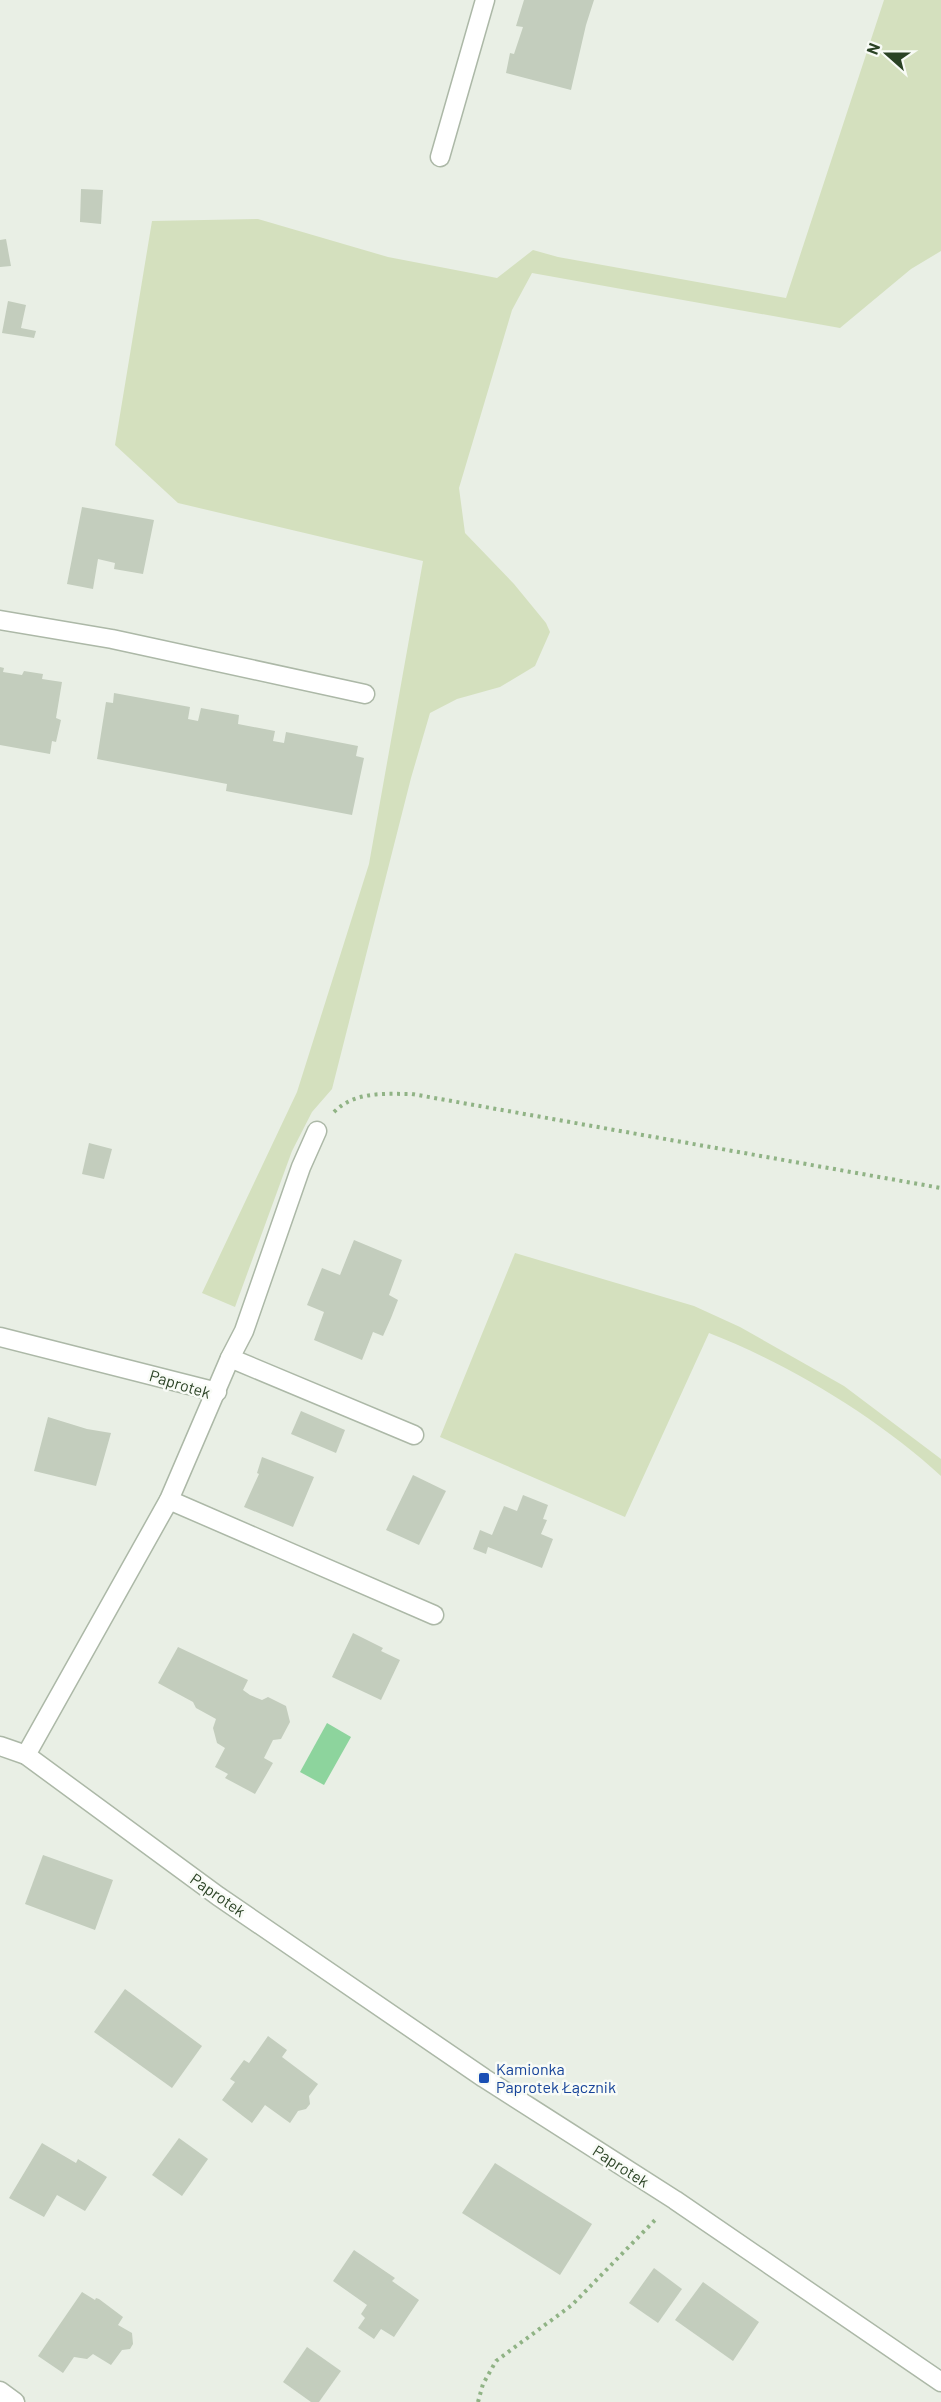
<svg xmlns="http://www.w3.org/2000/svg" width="941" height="2402" font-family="Barlow,sans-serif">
<rect width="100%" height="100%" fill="#e9efe5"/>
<g fill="#d4e0be">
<path d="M884,0H941V251L911,269L840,328L532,273L512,310L459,488L465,533L514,584L546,623L550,632L535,666L500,687L457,699L430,713L411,778L332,1089L312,1112L292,1151L235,1307L202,1293L297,1092L369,864L423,561L178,503L115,445L152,221L258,219L388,257L497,278L533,250L558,257L786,298Z"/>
<path d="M515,1253L694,1306L740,1327L844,1386L941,1459V1476C878,1418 789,1364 709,1333L625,1517L440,1437Z"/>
</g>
<path fill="#8dd49d" d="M327,1723L351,1737L324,1785L300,1772Z"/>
<g fill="#c3cdbd">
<path d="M524,0H594L586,25L571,90L506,73L510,53L514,54L523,27L516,26Z"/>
<path d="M81,189L103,190L101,224L80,222Z"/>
<path d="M6,239L11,266L0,267V240Z"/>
<path d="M8,301L26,305L21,328L36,331L34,338L2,333Z"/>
<path d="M82,507L154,520L143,574L114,569L115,563L98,559L93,589L67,584Z"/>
<path d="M0,667L4,668L3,672L22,675L24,671L43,674L42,679L62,682L56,718L61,720L56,742L52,741L50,754L0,745Z"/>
<path d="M114,693L190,707L188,719L198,721L201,708L239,715L238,724L275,731L273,741L284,743L286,732L358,746L356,756L364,758L352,815L226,791L227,784L97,759L106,702L113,703Z"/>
<path d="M89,1143L112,1149L104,1179L82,1174Z"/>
<path d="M354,1240L402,1260L389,1295L398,1300L391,1318L383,1336L373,1332L362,1360L314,1340L324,1312L307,1305L322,1268L340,1275Z"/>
<path d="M301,1411L345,1430L336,1453L291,1434Z"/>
<path d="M48,1417L87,1429L111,1433L96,1486L34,1471Z"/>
<path d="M262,1457L314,1477L293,1527L244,1507L259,1474L257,1473Z"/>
<path d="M413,1475L446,1491L419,1545L386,1530Z"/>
<path d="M523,1495L548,1505L543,1519L547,1520L541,1534L553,1539L542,1568L488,1547L486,1554L473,1549L480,1530L492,1535L504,1506L517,1511Z"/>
<path d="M353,1633L383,1648L381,1651L400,1660L381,1700L332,1677Z"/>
<path d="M178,1647L248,1680L243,1690L250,1695L262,1700L268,1697L286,1706L290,1722L281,1739L273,1740L264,1758L273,1763L255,1794L225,1778L228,1774L215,1767L225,1748L217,1743L213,1728L216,1719L196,1708L193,1702L158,1683Z"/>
<path d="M43,1855L113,1880L95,1930L25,1904Z"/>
<path d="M125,1989L202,2046L172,2088L94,2032Z"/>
<path d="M268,2036L287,2050L282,2057L318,2084L309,2096L310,2104L306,2109L298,2111L290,2123L265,2105L252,2123L222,2100L235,2082L230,2079L244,2060L249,2063Z"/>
<path d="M179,2138L208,2159L182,2196L152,2175Z"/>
<path d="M42,2143L76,2163L78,2159L107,2177L85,2211L57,2195L44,2217L9,2198Z"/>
<path d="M495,2163L592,2224L560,2275L462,2213Z"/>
<path d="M354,2250L395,2278L392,2281L419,2300L394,2337L381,2329L374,2339L358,2328L365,2318L361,2314L367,2305L333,2281Z"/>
<path d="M654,2268L682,2289L658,2323L629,2303Z"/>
<path d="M703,2282L759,2322L733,2361L675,2320Z"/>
<path d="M82,2292L95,2300L96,2298L99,2299L123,2317L118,2325L132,2333L133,2344L130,2349L122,2350L111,2365L93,2354L87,2359L74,2357L63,2373L38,2356Z"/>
<path d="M307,2347L341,2371L319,2402H311L283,2382Z"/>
</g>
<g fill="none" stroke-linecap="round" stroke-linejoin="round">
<g stroke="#acb8a7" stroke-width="21">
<g id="minor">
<path d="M440,157L485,0"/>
<path d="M0,620L112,639L365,694"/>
<path d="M0,1337L217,1392"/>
<path d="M230,1358L414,1435"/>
<path d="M169,1500L434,1615"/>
<path d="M0,1746L26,1755L218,1896L484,2078L675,2200L941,2382"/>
<path d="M26,1755L169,1500L230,1358L244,1331L301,1167L317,1131"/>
<path d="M0,2391L15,2402"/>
</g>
</g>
<g stroke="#90b385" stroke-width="4" stroke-dasharray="3 4.5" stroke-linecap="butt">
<path d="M334,1112C355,1091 384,1094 412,1094L941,1188"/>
<path d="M478,2402L483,2384L496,2361L572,2305L657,2218"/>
</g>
<use href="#minor" stroke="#fff" stroke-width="18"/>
</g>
<rect fill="#1a4fb4" stroke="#f8fbf6" stroke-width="2" x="478" y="2072" width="12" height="12" rx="3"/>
<g text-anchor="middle" stroke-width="5" stroke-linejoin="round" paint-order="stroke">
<g font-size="16" fill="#2a4224" stroke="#f8fbf6">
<text transform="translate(180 1384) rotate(17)" y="6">Paprotek</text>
<text transform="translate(218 1895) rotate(35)" y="6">Paprotek</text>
<text transform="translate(621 2166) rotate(33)" y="6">Paprotek</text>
</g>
<g font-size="16" fill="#164399" stroke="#f8fbf6" text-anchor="start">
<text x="496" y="2075">Kamionka<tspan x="496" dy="18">Paprotek Łącznik</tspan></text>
</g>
</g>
<g transform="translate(887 54) rotate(291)" stroke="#f8fbf6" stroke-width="4.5" paint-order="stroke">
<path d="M0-4.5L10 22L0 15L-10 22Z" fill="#2a4224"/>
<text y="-9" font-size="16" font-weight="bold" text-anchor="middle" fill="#2a4224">N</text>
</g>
</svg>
